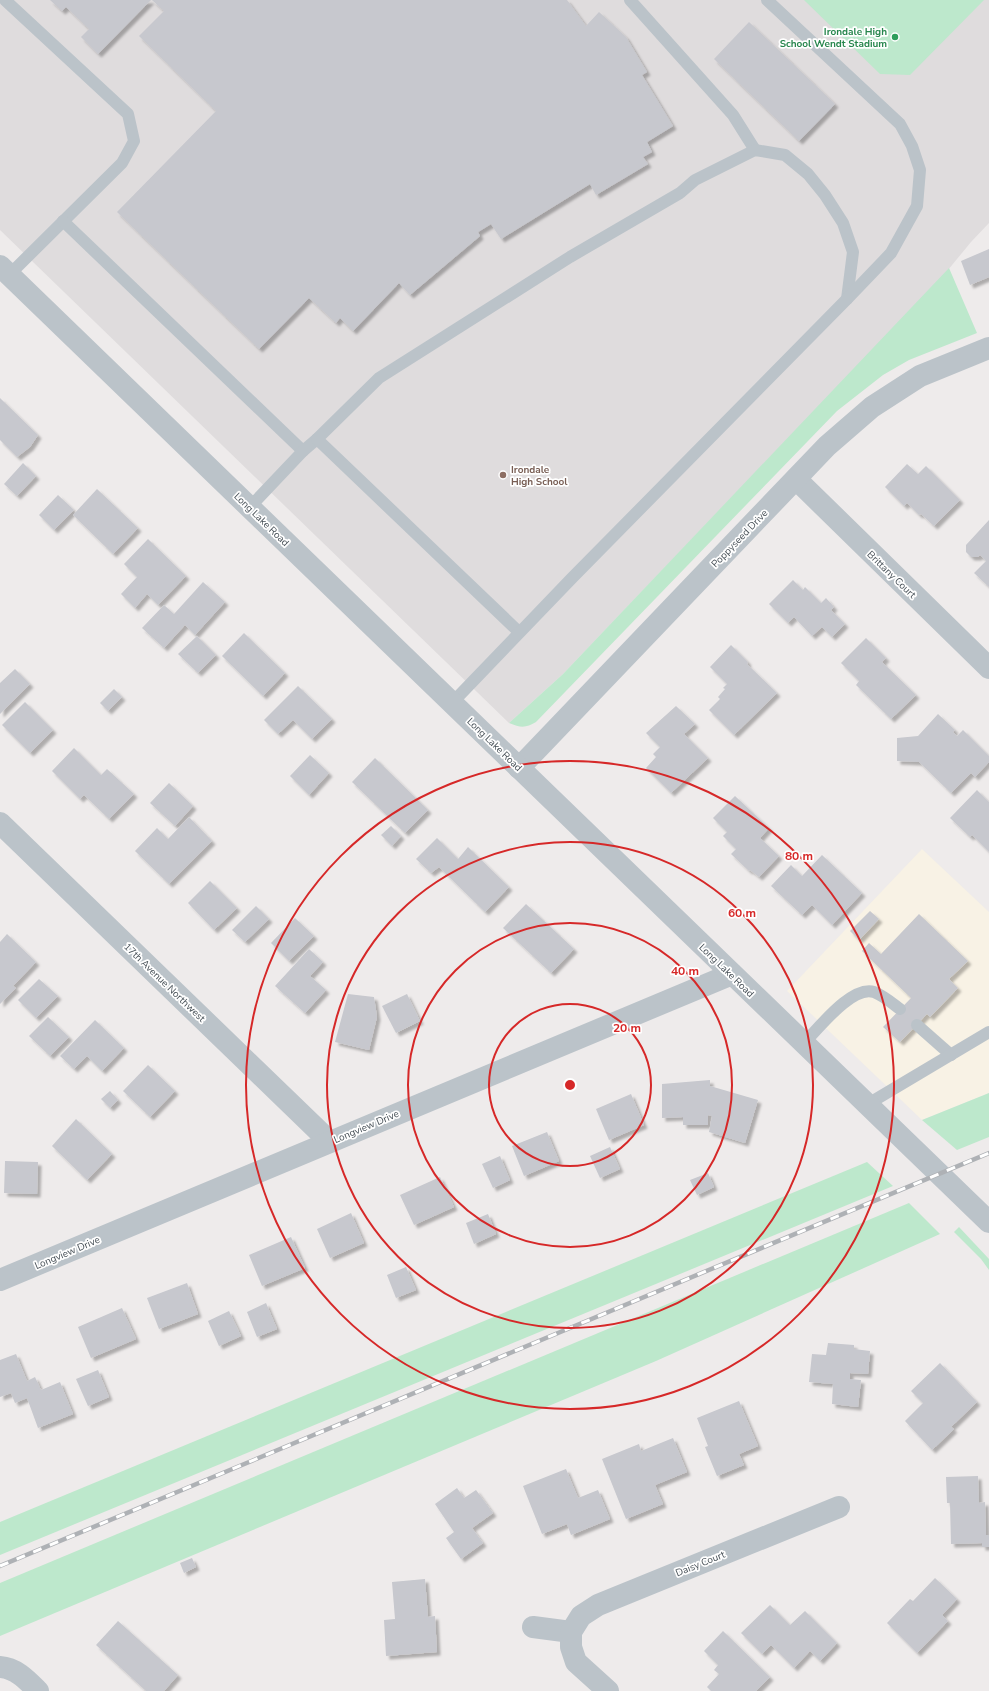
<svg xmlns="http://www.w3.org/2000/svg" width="989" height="1691" font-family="'Nunito Sans',sans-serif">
<defs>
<filter id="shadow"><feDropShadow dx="3.5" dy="3.5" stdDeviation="1" flood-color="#0004"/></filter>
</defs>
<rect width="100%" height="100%" fill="#eeebeb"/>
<path fill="#f8f2e5" d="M922,849L989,912V1093L922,1120L787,991Z"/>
<path fill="#dfdcdd" d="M0,0H989V223L971,242L943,276L563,674L509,723L0,230Z"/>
<g fill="#bde8cc">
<path d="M804,0H984L910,75L880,74Z"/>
<path d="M949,268L977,333L909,360L883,375L837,411L536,722C526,728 521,728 509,723L563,674Z"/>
<path d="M989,1093V1137L957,1150L922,1120Z"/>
<path d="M867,1162L893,1186L0,1555V1522Z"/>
<path d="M909,1203L940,1234L656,1361L0,1636V1583Z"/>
<path d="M959,1227L989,1259V1270L981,1259L954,1232Z"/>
</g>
<g fill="#c7c8ce" filter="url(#shadow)">
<path d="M50,0H151L98,54L81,37L89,29L66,7L62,11Z"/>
<path d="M152,0H567L586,26L599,12L626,37L647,72L642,75L673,126L647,142L652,152L643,157L648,164L596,195L590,184L501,239L491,224L478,232L480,236L410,295L399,283L353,331L340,318L336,323L309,298L259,349L117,212L216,111L139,36L164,11Z"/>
<path d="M749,22L835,104L799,141L714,59Z"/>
<path d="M989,249V277L970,285L961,261Z"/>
<path d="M0,398L38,435L30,447L17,457L0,440Z"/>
<path d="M23,463L36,476L17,496L4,484Z"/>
<path d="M907,464L918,474L926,466L960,500L934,526L921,514L919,515L907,503L904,506L885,487Z"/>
<path d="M97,489L138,528L113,554L73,515Z"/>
<path d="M58,495L74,510L54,530L39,515Z"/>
<path d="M989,520V587L974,573L986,561L980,555L978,557H971L966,552V545Z"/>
<path d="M148,539L186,576L158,605L147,594L135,608L121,594L137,577L124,564Z"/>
<path d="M793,580L803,590L805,587L821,603L826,598L834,607L831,610L845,624L832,637L822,627L812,636L794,617L788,623L769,604Z"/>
<path d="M203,582L225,602L195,635L185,625L164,648L142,628L164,605L174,614Z"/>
<path d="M244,633L285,673L263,696L222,656Z"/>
<path d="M197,636L216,655L198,673L178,654Z"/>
<path d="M866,638L886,658L882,662L916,695L891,719L856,685L859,681L841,663Z"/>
<path d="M731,645L748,662L747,664L777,693L734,735L709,710L720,699L718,697L725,689L723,688L727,684L710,667Z"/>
<path d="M15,669L30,684L0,714V683Z"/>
<path d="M298,686L332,719L312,739L293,720L278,734L264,720Z"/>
<path d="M114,689L122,697L108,711L100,703Z"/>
<path d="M25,702L53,730L30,753L2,725Z"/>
<path d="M676,706L695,724L684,734L708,758L671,793L646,768L656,757L653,754L660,747L646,733Z"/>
<path d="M938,714L955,730L953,732L957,736L963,730L989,756V762L975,777L971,773L951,793L919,762L897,761V738L918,736Z"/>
<path d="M74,748L101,775L107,769L134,794L109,819L84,795L80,799L52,771Z"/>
<path d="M310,755L329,773L309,795L290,776Z"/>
<path d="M375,758L428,810L405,833L352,782Z"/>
<path d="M169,783L193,806L175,826L150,803Z"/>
<path d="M977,790L989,802V852L972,835L970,837L950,818Z"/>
<path d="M735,796L769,828L760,838L779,856L759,877L750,870L749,871L731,854L736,849L723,836L727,832L713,818Z"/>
<path d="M189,817L212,841L169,884L135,851L157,828L168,839Z"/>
<path d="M391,826L401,836L392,846L381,835Z"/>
<path d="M437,838L458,859L468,847L509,887L485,912L439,867L431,873L416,859Z"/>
<path d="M822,855L862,893L832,925L812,905L802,915L771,886L791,865L802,876Z"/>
<path d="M210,881L237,908L214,930L188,903Z"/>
<path d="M526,904L574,949L551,973L503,928Z"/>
<path d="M256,906L269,919L245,942L232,930Z"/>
<path d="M870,911L879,919L859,940L850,931Z"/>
<path d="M919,914L968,961L949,979L958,988L930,1017L927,1014L900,1042L883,1027L911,998L862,951L869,943L881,954Z"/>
<path d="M295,918L314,936L289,961L271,943Z"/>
<path d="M7,934L36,962L13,986L16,988L0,1004V942Z"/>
<path d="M309,949L323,962L310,976L326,990L305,1013L275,986Z"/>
<path d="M39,979L58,996L36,1018L18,1000Z"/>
<path d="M348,994L374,997L377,1017L369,1050L335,1042Z"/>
<path d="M407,994L420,1021L396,1033L382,1006Z"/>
<path d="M48,1017L69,1037L50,1056L29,1036Z"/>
<path d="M95,1020L124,1048L102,1071L87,1056L74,1069L60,1056Z"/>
<path d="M148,1065L175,1091L150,1117L123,1091Z"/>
<path d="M710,1080V1086L758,1100L745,1143L709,1132L712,1116L708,1115V1125H683V1117L662,1118V1084Z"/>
<path d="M110,1091L118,1100L110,1108L101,1099Z"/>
<path d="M631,1094L644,1125L609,1140L596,1109Z"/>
<path d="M76,1119L112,1154L87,1180L52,1146Z"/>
<path d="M547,1132L559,1161L524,1176L512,1146Z"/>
<path d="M610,1147L620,1169L600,1178L590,1156Z"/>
<path d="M500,1156L510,1180L493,1188L482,1164Z"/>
<path d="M5,1161L38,1162L37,1194L4,1193Z"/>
<path d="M708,1173L714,1187L697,1195L690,1180Z"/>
<path d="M440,1177L454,1207L414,1225L400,1195Z"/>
<path d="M351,1213L364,1243L330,1258L317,1229Z"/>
<path d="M488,1214L496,1234L474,1244L466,1223Z"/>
<path d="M291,1237L305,1268L262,1286L249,1255Z"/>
<path d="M406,1267L416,1290L396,1298L387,1275Z"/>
<path d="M187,1283L198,1314L159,1329L147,1298Z"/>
<path d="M266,1303L277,1329L257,1337L247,1312Z"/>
<path d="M122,1308L136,1339L91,1358L78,1327Z"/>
<path d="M229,1311L241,1336L219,1346L208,1321Z"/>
<path d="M828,1343L854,1345V1349L870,1351L868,1374L850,1373V1379L861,1380L858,1407L832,1404L833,1384L809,1382L812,1354L826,1355Z"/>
<path d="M16,1354L27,1381L35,1377L41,1390L60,1382L73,1414L38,1428L27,1398L15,1403L11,1393L0,1397V1360Z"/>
<path d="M940,1363L977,1402L951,1427L954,1429L932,1450L905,1421L923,1403L911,1391Z"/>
<path d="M98,1370L109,1397L88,1406L76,1379Z"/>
<path d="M739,1401L758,1446L739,1454L744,1465L717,1476L705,1447L708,1446L697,1418Z"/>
<path d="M673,1438L687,1472L655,1485L663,1504L626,1519L602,1459L639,1444L641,1451Z"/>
<path d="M566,1469L578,1498L598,1490L610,1519L571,1535L567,1524L542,1534L523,1486Z"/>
<path d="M978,1476L979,1503L985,1502L986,1535H989V1547H982V1543L951,1544L950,1503H947L946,1477Z"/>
<path d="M457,1488L464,1498L476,1490L493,1513L472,1528L483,1543L461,1559L446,1538L454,1532L435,1504Z"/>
<path d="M192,1558L196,1567L184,1573L180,1563Z"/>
<path d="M935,1578L957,1599L942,1615L948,1621L917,1653L887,1623L910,1599L913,1601Z"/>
<path d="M425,1579L428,1617L435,1616L437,1652L386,1656L384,1620L395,1619L392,1582Z"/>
<path d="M770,1605L790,1625L805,1611L837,1643L820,1661L810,1651L794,1668L771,1645L762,1654L741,1633Z"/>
<path d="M118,1621L178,1675L164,1691H146L96,1645Z"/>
<path d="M723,1631L770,1677L756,1691H711L707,1687L719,1674L714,1670L718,1665L704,1651Z"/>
</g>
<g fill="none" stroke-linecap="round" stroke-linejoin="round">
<g stroke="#bbc3c9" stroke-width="12">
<path d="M5,0L128,114L134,141L122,163L9,275"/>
<path d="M630,0L733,115L755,150"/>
<path d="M63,221L303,451"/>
<path d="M250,507L303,451L317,439"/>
<path d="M519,632L317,439L379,378L570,257L680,193L695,180L755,150L785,155L808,174L825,195L843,223L853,252L847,299"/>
<path d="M452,703L572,578L847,299L891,253L917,206L920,170L912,146L900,124L767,0"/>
<path d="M917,1025L951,1055"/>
<path d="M804,1043C819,1028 852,985 874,992C884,996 892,1003 900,1009"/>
<path d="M868,1104L989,1032"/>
</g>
<g stroke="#bbc3c9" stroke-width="22">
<path d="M796,479L989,668"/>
<path d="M519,768L827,446L872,407L920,376L989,348"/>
<path d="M0,823L329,1141"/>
<path d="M0,1280L732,974"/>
<path d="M533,1627L571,1632"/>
<path d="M0,1667C16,1668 27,1680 38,1691"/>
<path d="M608,1691L576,1662L571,1647V1632L581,1616L598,1605L839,1507"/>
</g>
<path stroke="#bbc3c9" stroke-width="22" d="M0,266L989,1222"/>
<g stroke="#aeb1b5" stroke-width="4.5">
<path id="rail" d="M0,1566L989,1153"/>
</g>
<use href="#rail" stroke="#fff" stroke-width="3" stroke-dasharray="9" stroke-linecap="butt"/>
</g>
<g fill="none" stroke="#d62828" stroke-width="2">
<circle cx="570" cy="1085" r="81"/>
<circle cx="570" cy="1085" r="162"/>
<circle cx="570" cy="1085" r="243"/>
<circle cx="570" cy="1085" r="324"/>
</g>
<circle fill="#2e9e5b" stroke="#fff" stroke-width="1.5" cx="895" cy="37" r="4"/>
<circle fill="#8d6e63" stroke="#fff" stroke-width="1.5" cx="503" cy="475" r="4"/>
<g text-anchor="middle" stroke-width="3.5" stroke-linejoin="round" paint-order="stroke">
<g font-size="10" font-weight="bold" fill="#27864d" stroke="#fff" text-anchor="end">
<text x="887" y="35">Irondale High<tspan x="887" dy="12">School Wendt Stadium</tspan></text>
</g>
<g font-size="10" font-weight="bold" fill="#785e54" stroke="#fff" text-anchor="start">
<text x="511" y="473">Irondale<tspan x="511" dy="12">High School</tspan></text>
</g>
<g font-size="10" fill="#464f56" stroke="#fff">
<text transform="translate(262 519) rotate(44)" y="4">Long Lake Road</text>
<text transform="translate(739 538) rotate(-46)" y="4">Poppyseed Drive</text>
<text transform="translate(892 574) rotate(44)" y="4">Brittany Court</text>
<text transform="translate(495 744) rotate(44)" y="4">Long Lake Road</text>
<text transform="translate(727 970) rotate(44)" y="4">Long Lake Road</text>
<text transform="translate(165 982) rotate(44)" y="4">17th Avenue Northwest</text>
<text transform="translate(366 1126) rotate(-23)" y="4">Longview Drive</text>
<text transform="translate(67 1252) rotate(-23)" y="4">Longview Drive</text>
<text transform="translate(700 1563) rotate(-22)" y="4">Daisy Court</text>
</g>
</g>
<circle cx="570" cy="1085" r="6" fill="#d62828" stroke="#fff" stroke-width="2"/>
<g font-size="12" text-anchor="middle" font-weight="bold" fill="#d62828" stroke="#fff" stroke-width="3.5" stroke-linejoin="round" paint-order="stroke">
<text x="799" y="860">80 m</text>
<text x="742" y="917">60 m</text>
<text x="685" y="975">40 m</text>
<text x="627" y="1032">20 m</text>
</g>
</svg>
